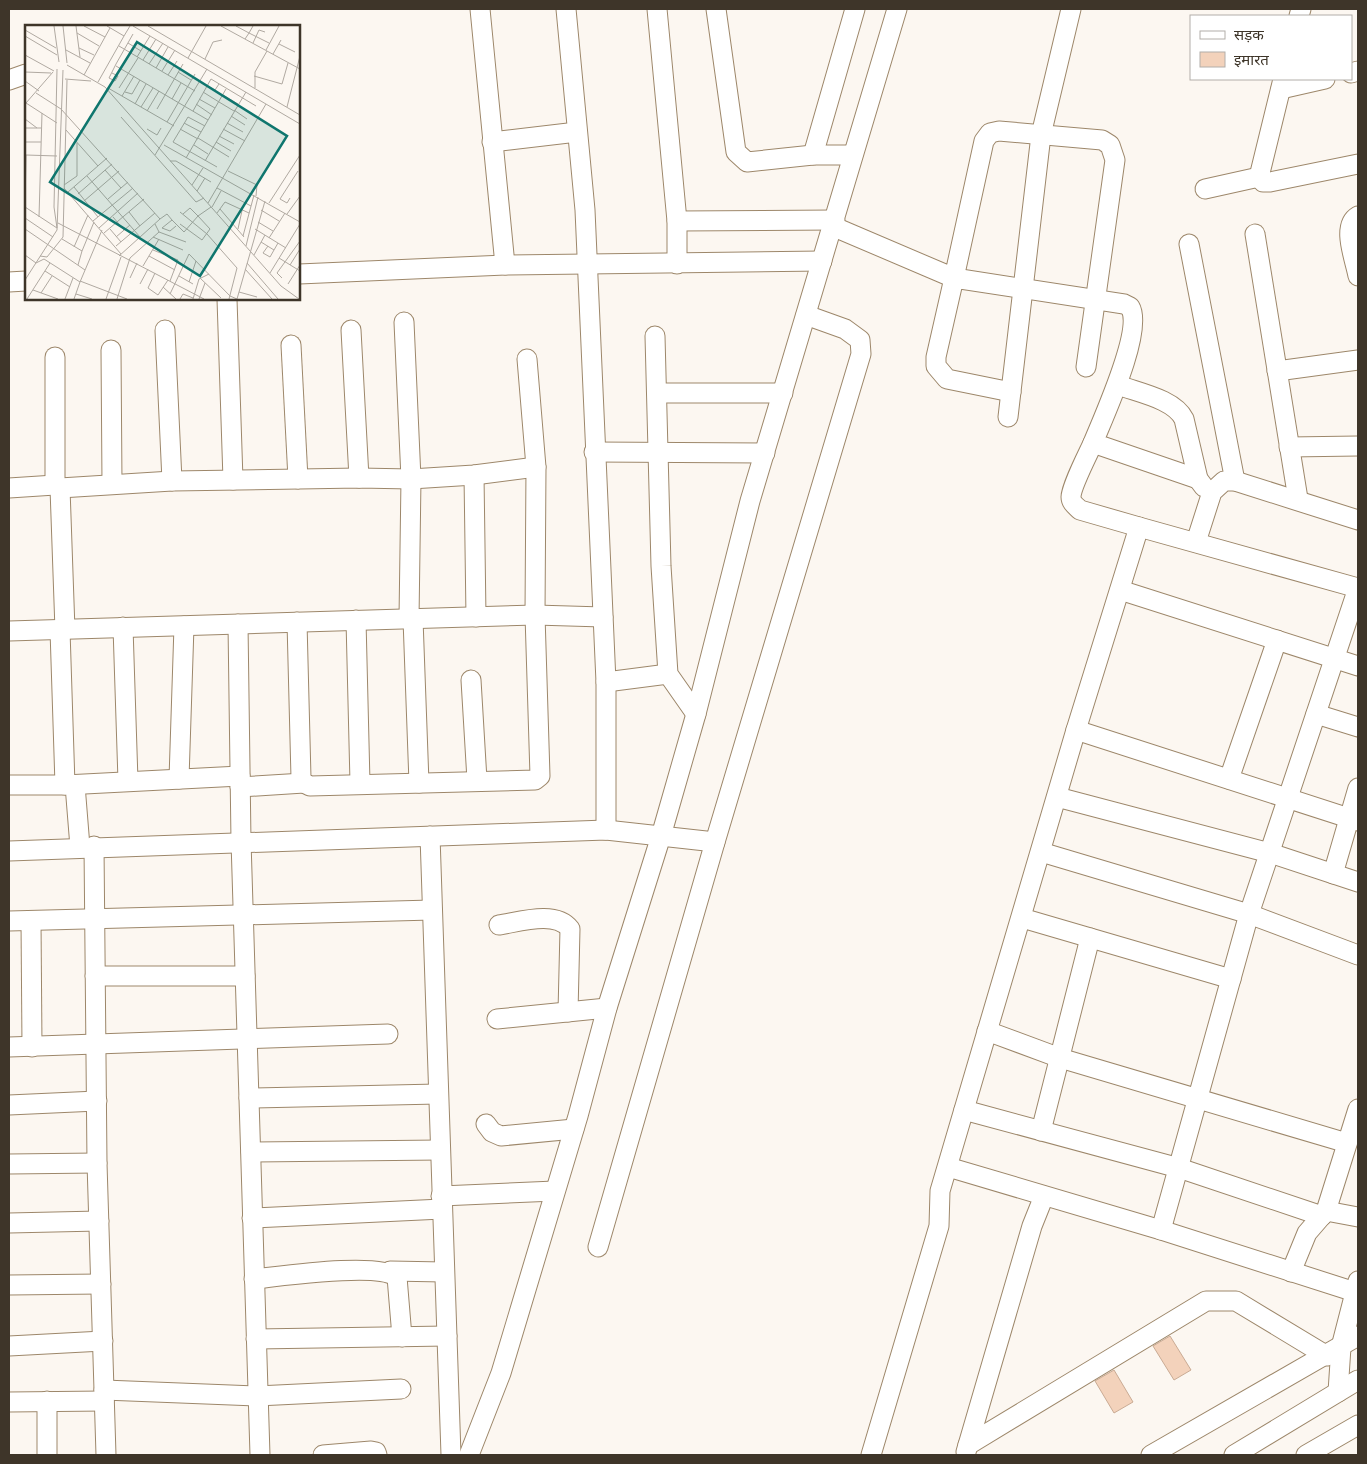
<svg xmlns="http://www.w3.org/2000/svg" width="1367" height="1464" font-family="Raleway,'Noto Sans Devanagari',sans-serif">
<rect width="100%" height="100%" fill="#fcf7f1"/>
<g fill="#f3d2bb" stroke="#caab94">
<path d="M1170,1336L1191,1370L1174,1380L1153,1346Z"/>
<path d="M1114,1370L1133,1402L1114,1413L1095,1381Z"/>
</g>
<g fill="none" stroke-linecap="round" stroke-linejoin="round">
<g stroke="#9d876a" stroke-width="21">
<g id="minor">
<path d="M480,9L505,265"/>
<path d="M566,9L585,210L606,682V830"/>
<path d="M657,9L677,221V264"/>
<path d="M716,9L736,152L747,162L813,155H853"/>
<path d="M1299,16L1301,9"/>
<path d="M1351,73L1358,71"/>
<path d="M1283,79L1259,177L1263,182H1270L1358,164"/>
<path d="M9,80L26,74"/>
<path d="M1281,89L1325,79"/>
<path d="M492,142L577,132"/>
<path d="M813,155L855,9"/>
<path d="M1205,189L1259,177"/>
<path d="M1358,216C1341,226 1355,259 1358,276"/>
<path d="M677,221L835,220"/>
<path d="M832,226L954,278L984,141L990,133L999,131L1102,140L1110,145L1115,160L1086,367"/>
<path d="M1255,234L1298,499"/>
<path d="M1189,244L1235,481"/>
<path d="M299,274L505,265L822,261"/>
<path d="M9,282L26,281"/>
<path d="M227,299L233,480"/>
<path d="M404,322L411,479L409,619"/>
<path d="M165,330L172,481"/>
<path d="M351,330L359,478"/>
<path d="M655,336L661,566L668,674L696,714"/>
<path d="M291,345L298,479"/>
<path d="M111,350L112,484"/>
<path d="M1277,371L1358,360"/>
<path d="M1118,385C1139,393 1174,399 1184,419L1198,479L1204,487"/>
<path d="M1011,392L947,379L936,366V357L954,278L1124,304L1130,307C1144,330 1103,418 1093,443L1198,479"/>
<path d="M657,393H783"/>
<path d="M1008,417L1041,135L1071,9"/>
<path d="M1093,443C1088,454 1071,487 1071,497C1071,503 1076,506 1080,510L1139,527"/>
<path d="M1289,447L1358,446"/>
<path d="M594,452L765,453"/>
<path d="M474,475L476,617"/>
<path d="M55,485V357"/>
<path d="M9,488L55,485L60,488L172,481L359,478L411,479L474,475L536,467"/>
<path d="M60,488L65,630"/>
<path d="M1196,542L1212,492L1224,481H1235L1358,520"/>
<path d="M1120,590L1358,666"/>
<path d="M413,619L419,783"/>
<path d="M356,620L360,783"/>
<path d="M297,622L301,778L304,783L310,786L535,780L540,776L535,615L536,467L527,359"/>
<path d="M238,624L241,841L260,1455"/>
<path d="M123,627L128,781"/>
<path d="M60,630L65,785"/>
<path d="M9,631L535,615L603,617"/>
<path d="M471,680L477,780"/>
<path d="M606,682L668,674"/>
<path d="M1316,714L1358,727"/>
<path d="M1076,730L1358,821"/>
<path d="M179,779L184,626"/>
<path d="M1229,779L1277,640"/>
<path d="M9,785H65L240,776"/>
<path d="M75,785L80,847"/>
<path d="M240,787L304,783"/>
<path d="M1057,797L1270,853L1358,882"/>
<path d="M430,836L451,1455"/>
<path d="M94,846L97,1163L106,1455"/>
<path d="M9,851L606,830L715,842"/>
<path d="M1041,852L1249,914L1358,955"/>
<path d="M1333,874L1358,788"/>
<path d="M1022,918L1231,979"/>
<path d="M9,921L432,910"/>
<path d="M31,921L32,1047"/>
<path d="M499,925C519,922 556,910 570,929L568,1012"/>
<path d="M95,976H245"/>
<path d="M497,1019L607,1008"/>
<path d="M987,1031L1060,1058L1347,1143"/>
<path d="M9,1047L388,1034"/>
<path d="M249,1098L438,1094"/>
<path d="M9,1105L97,1101"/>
<path d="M964,1110L1179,1168L1322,1216"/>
<path d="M486,1124L492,1132L501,1136L574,1129"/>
<path d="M1041,1131L1090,938"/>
<path d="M251,1152L440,1150"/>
<path d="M9,1164L97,1163"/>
<path d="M948,1167L1161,1230L1355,1292"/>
<path d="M441,1196L555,1191"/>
<path d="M1326,1211L1358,1217"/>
<path d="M252,1218L442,1209"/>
<path d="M9,1223L99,1221"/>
<path d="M1161,1230L1249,914L1358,588"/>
<path d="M598,1247L715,842L861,354L860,340L845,329L806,315"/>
<path d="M390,1271L444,1272"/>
<path d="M1291,1272L1307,1233L1326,1211L1358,1109"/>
<path d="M254,1279C283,1276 377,1262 397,1277L402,1337"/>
<path d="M9,1285L101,1284"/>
<path d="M256,1339L447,1336"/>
<path d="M9,1346L103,1341"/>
<path d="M104,1390L257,1396L401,1389"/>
<path d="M1338,1392L1341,1347L1358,1281"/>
<path d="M47,1401V1455"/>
<path d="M9,1402L104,1401"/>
<path d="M968,1445L1206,1301H1236L1327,1356"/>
<path d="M966,1452L1032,1226L1044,1196"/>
<path d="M323,1455L371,1451L376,1452L377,1455"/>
<path d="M469,1455L501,1373L578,1116L607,1008L661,836L696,714L750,501L897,9"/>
<path d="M871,1455L939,1226L940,1191L1076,730L1139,527L1358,588"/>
<path d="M1151,1455L1358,1336"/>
<path d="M1234,1455L1358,1380"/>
<path d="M1306,1455L1358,1425"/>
</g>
</g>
<use href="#minor" stroke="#fff" stroke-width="19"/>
</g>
<g transform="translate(25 25)">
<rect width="275" height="275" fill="#fcf7f1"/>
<path fill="none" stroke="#b0a9a1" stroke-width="1" d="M29,1L34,37M38,1L42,38M51,1L55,32M59,1L80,12M82,1L99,11L105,1M108,1L275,99M123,1L275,90M196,1L275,44M211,1L224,8L228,1M0,5L31,23M52,8L74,21M0,11L32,30M220,14L224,8L244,18M103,18L116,26M228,18L234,5L240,7M254,19L270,27M94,21L170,66M54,23L69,30M41,25L65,38M241,25L254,1M248,29L256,15M0,30L29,46M112,32L125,11M163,33L181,1M180,34L188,17L197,15M118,35L131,14M124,39L138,18M42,40L80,62L256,261L274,274M91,41L183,95M131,43L143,22M32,44L29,182L32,203M137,46L150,25M0,47L26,48M153,47L166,55M87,48L93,51L90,56L84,53L91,39L108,9M59,50L85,3M143,50L152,36M229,51L257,59L263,38M40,54L66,56M0,56L14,66M73,57L99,11M182,61L190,65L194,59M83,63L149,101M94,63L113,33M230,63V47L242,26M100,67L107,69L115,55M178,67L194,77M11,68L36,84L135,194L94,231M198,70L213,79M97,71L109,51M147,74L156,58M174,74L190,83M194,77L209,86M1,78L32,98M1,78L28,47M110,79L121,59M171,79L187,90M116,82L128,63M262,82L275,31M132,84L158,39M209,85L222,94M122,86L134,66M168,86L186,54L231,81M206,91L220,100M96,92L171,177L179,173M0,94L12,103M142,97L170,49M159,98L176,107M202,98L218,107M180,101L163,92L148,117L192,142M0,103H16M122,104L132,110L136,103M155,104L173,114M198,104L220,116M41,105L73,141M194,111L209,119M173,113L204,132M0,117H16M191,117L206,126M139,120L275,197M169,120L183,129M1,130L32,131M130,130L182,44M161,133L201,64M145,136H151L186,157M180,136L221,67M80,145L96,163M203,146L232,160L231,171M62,151L115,212M39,160L52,151V118M167,160L178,143M49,162L73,192M39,163L96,229M192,163L226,181M172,166L180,153M43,167L82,133M53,169L87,139M265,173L262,178L255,174L273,146M83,174L103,157M59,176L94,146M183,178L241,79M244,178L275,130M0,182L1,130M0,182L32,203M187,182L196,166M195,184L219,212M236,185L254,196M104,187L115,201M155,187L182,209L212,243L204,274M192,188L200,177L224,188M262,189L275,171M14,192L17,88M88,192L99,205M0,193L28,212M135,194L142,189L147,195M68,196L108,163M233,197L248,206M33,198L179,274M155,199L177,215L185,204L173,191L186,182M74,203L113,168M137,203L147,195L159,207L173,191L165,183L158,189M137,203L145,206L151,201M0,204L60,245M85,204L96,217M213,204L218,181M230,204L261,223M134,207L161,217M79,208L119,174M218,211L229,170M91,212L105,200M128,212L158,225M244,213L260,188M37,214L57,226L53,240M236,217L249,225M91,221L130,188M221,221L233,172M243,221L238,228L245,232L253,218M49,222L63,190M128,225L153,235L145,256M57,226L69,197M0,230L11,238L19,234L55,257L77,205M229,230L240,210M15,231L22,232L38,212L42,55M124,231L150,245M254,233L275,246M222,238L253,274M265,240L275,224M118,241L134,214M220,244L247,274M20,246L45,262M130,248L123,263L133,270L143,255M245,248L275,199M154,251L168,259M105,253L112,238M175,253L196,273M257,253L252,248L275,216M0,255L32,205L38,45M55,256L102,274M164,257L171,236M115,259L123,244M263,259L275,240M138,262L151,274M8,265L33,274M214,267L232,272M16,268L27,251M51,269L67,274M145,269L164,229L205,271L212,274M2,274L25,238M40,274L48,253M49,274L55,257M81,274L96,232M92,274L105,233L134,207L130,199M155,274L158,269L168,273M168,274L174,254L184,249M174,274L180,258M212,274L240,176"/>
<path fill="#0f766e" fill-opacity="0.15" stroke="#0f766e" stroke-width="2.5" d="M112,17L262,111L175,251L25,157Z"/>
<rect width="275" height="275" fill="none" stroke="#3e3529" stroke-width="2.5"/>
</g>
<rect width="1367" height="1464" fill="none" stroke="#3e3529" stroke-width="20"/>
<rect x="1190" y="15" width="162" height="65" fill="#ffffff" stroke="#b2aea9"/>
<rect x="1200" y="31" width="25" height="8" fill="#ffffff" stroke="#b2aea9"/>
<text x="1234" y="40" font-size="15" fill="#3e3529">सड़क</text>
<rect x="1200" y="52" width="25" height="15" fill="#f3d2bb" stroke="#b2aea9"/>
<text x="1234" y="65" font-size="15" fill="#3e3529">इमारत</text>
</svg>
